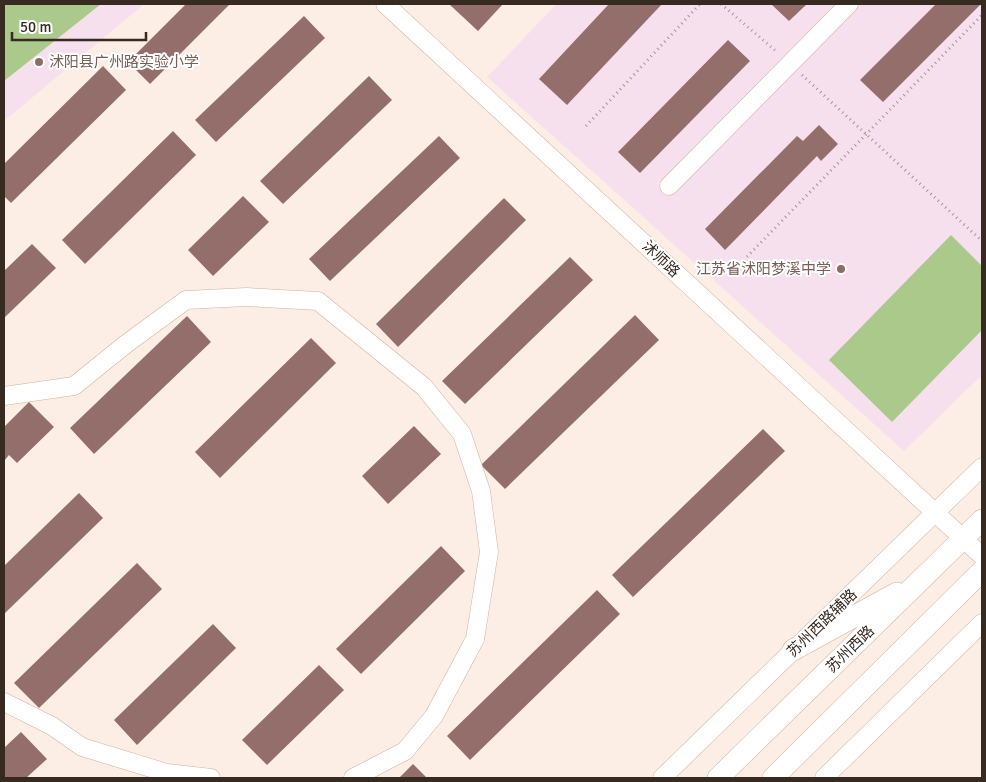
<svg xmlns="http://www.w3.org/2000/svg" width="986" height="782" font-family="Signika,'Noto Sans SC',sans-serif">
<rect width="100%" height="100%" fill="#fceee5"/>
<g fill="#f6e0ed">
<path d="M4,4H144L4,121Z"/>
<path d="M556,4H982V375L904,451L487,77Z"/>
</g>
<g fill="#abc98b">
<path d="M4,4H101L4,81Z"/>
<path d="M951,235L982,266V330L892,422L829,360Z"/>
</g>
<g fill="#936e6a">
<path d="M186,4H230L150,84L128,62Z"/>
<path d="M449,4H503L478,31Z"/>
<path d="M609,4H662L567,105L539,79Z"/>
<path d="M771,4H807L789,21Z"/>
<path d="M936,4H981L883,102L860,80Z"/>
<path d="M304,16L325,38L216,142L195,120Z"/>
<path d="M728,40L750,61L640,173L618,152Z"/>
<path d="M103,66L126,90L11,203L4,196V164Z"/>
<path d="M369,76L392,100L283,204L260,181Z"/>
<path d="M819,125L838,144L821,161L817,156L725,250L705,229L797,136L803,141Z"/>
<path d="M173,131L196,155L85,264L62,240Z"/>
<path d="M439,136L460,158L330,281L309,259Z"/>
<path d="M243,196L269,222L213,276L188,250Z"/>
<path d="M504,198L526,220L398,347L376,324Z"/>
<path d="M32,244L56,268L4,318V271Z"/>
<path d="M570,257L593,280L465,404L442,381Z"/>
<path d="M635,315L659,340L505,489L481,465Z"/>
<path d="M187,316L211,342L94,454L70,428Z"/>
<path d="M311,338L336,363L220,478L195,452Z"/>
<path d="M29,402L54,427L17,463L9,455L4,461V427Z"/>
<path d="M414,426L441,454L388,504L362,476Z"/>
<path d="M763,429L785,451L633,597L612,575Z"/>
<path d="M79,493L103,518L4,614V566Z"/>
<path d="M441,546L465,571L361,674L336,649Z"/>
<path d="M137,563L162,589L39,708L14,683Z"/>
<path d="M597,590L620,614L470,760L447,736Z"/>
<path d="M213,624L236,648L137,745L114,720Z"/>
<path d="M319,665L344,690L267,765L242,740Z"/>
<path d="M21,732L47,759L26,778H4V748Z"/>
<path d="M413,764L427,778H399Z"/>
</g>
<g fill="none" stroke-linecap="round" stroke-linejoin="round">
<g stroke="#d2b19b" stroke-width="19">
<g id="minor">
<path d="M385,4L982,556"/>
<path d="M669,186L849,4"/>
<path d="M4,396L74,386L126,344L186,300L246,297L318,301L424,387L462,434L481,491L489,552L475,639L434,716L405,751L353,778"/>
<path d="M4,702L52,726L82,747L167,773L211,778"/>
<path d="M662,778L982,467"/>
<path d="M824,778L982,623"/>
</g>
</g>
<g stroke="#d2b19b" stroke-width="22">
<g id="major">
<path d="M793,650L897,593"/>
<path d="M718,778L982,520"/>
<path d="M773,778L982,571"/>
</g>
</g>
<g stroke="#a3968d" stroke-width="3" stroke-dasharray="1 4" stroke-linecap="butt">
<path d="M721,4L777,52"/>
<path d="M802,75L982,241"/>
<path d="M586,126L700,4"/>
<path d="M740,264L982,15"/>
</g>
<use href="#minor" stroke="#fff" stroke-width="18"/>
<use href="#major" stroke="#fff" stroke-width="21"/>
</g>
<g fill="#8d6e63" stroke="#fff" stroke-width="2">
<circle cx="39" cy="62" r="5"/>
<circle cx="841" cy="269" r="5"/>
</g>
<g text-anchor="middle" stroke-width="4" stroke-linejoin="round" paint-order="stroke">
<g font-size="15" fill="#785e54" stroke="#fff" text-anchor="start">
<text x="49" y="67">沭阳县广州路实验小学</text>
<text x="831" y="274" text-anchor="end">江苏省沭阳梦溪中学</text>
</g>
<g font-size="15" fill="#362a21" stroke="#fff">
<text transform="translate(661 259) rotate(43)" y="5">沭师路</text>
<text transform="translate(822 623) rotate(-44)" y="5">苏州西路辅路</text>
<text transform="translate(850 649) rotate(-44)" y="5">苏州西路</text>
</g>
</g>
<rect width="986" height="782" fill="none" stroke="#362a21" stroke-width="10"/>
<path d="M12 32v8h134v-8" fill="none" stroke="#362a21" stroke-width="2.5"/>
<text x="20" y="32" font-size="15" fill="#362a21" stroke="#ffffff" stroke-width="4" paint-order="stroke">50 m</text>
</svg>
